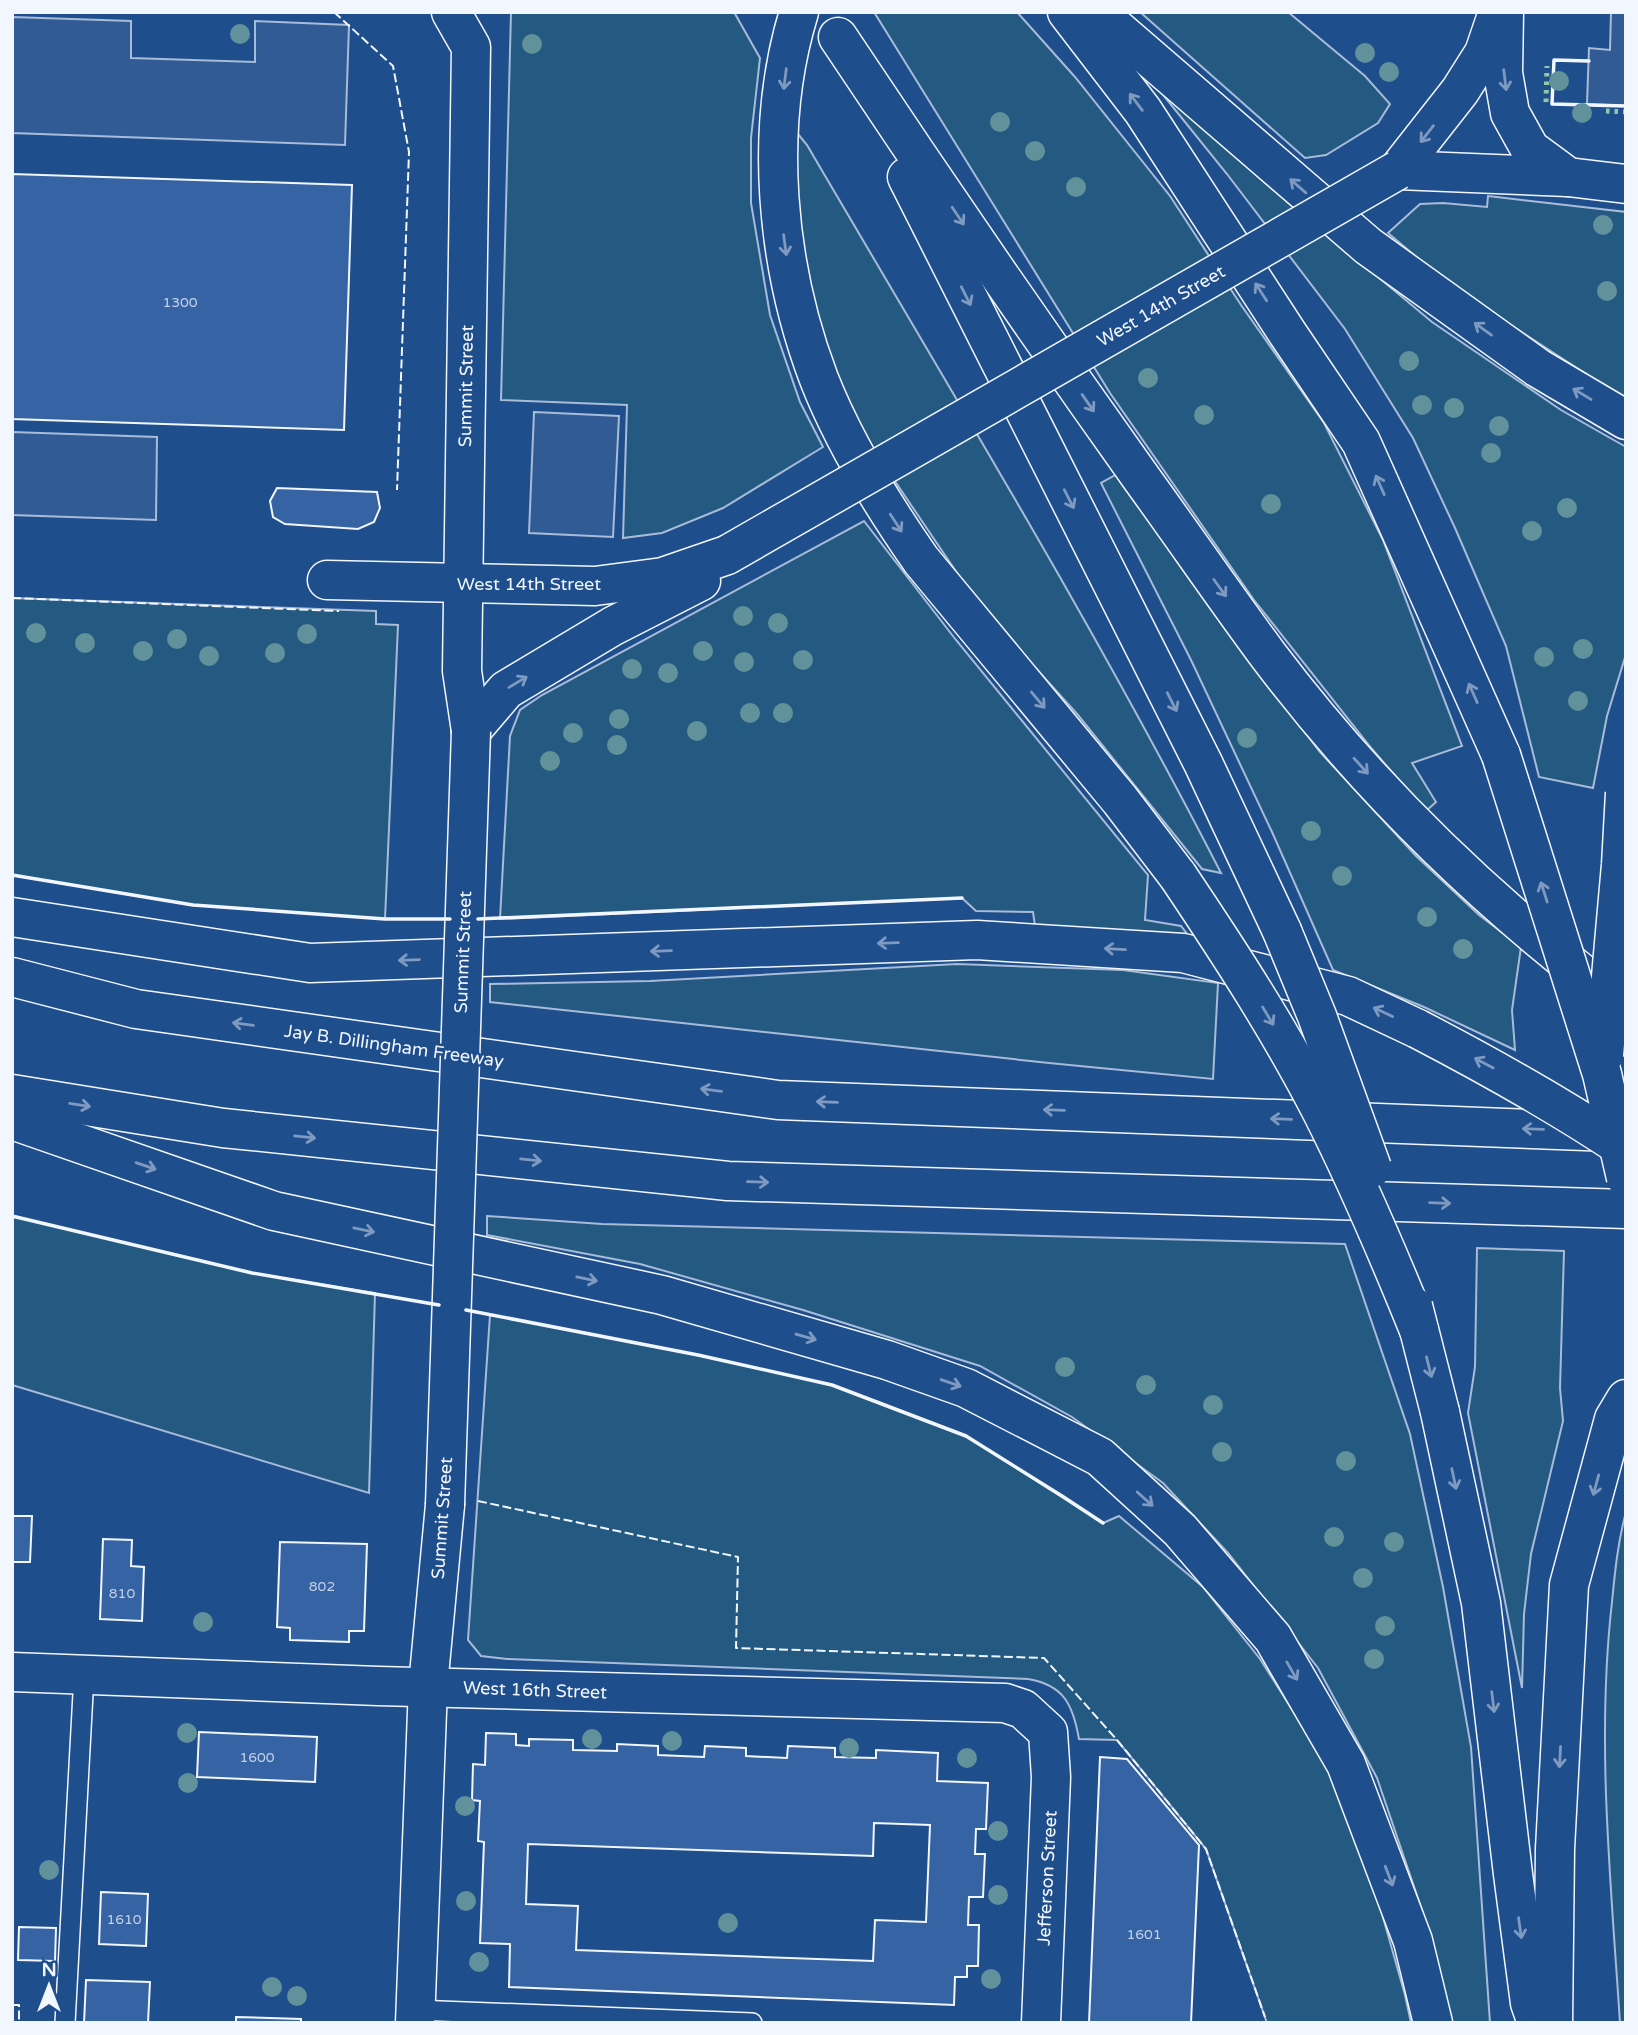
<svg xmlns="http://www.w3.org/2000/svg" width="1638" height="2035" font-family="'Varela Round',sans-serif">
<rect width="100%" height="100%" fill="#1f4e8c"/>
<g fill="#245a82" stroke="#a8bbd7" stroke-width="2">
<path d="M511,12H734L760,58L751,138V203L770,315L800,402L823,447L723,508L662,533L623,538L627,405L501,400Z"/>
<path d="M874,12H1017L1075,77L1170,196L1241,305L1324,423L1383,540L1462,746L1412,763L1436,802L1426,811L1372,749L1254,600L1110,393Z"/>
<path d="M1140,12H1288L1365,76L1390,104L1378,123L1326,155L1305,158Z"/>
<path d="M1139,65L1263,181L1432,322L1561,410L1626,447V654L1607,716L1593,788L1539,777L1506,646L1455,528L1413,438L1345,329L1227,174Z"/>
<path d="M798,134L807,145C948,386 1094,625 1221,873L1202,869L1078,715L978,604L861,431L830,366L803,282L794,211Z"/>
<path d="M1488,196L1626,212V400L1452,287L1388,233L1420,204L1443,203L1487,207Z"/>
<path d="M1119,473L1206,602L1320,752L1416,856L1479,915L1521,947L1512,1010L1515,1050L1424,1007L1333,970L1272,832L1191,660L1101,483Z"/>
<path d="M864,521L956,640L1148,875L1145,920L1181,926L1191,939L1035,926L1033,912L976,911L962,898L500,919L510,736L520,710L542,695Z"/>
<path d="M12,598L376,611V624L398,625L385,919L193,905L12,875Z"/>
<path d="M957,964L1123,970L1218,983L1213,1079L1049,1063L490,1002V984L650,981Z"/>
<path d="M12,1216L252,1273L375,1293L369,1493L12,1385Z"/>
<path d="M487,1216L602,1224L1345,1244L1410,1434L1443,1587L1471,1747L1490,2023H1449L1424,1916L1377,1778L1318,1668L1228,1553L1163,1483L1072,1417L980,1366L803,1310L640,1264L487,1235Z"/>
<path d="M1477,1248L1564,1251L1560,1388L1563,1421L1531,1554L1524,1614L1522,1688L1468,1413L1475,1367Z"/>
<path d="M490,1315L698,1355L832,1385L966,1436L1103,1523L1119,1516L1203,1587L1260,1659L1328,1766L1371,1875L1405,1995L1411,2023H1267L1206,1849L1117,1740L1079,1739C1073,1705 1064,1685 1028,1679L507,1659L481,1656L468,1640Z"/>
<path d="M1626,1512V2023H1620C1611,1883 1596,1741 1612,1602C1615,1571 1618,1541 1626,1512Z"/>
</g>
<g fill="#305b95" stroke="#a8bbd7" stroke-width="2">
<path d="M1611,12H1626V106L1587,104L1589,48L1610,50Z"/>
<path d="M12,17L131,21V58L255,62V21L349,25L345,145L12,133Z"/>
<path d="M534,412L619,416L613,537L529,533Z"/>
<path d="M12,432L157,437L156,520L12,515Z"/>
</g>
<g fill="#3563a3" stroke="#f2f6ff" stroke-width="2" fill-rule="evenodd">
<path d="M12,174L352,185L344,430L12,419Z"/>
<path d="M277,488L377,492L380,508L374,522L358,529L285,524L273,517L270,501Z"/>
<path d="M12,1516H32L30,1562H12Z"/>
<path d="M103,1539L132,1540L131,1566L144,1567L142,1621L100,1619Z"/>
<path d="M280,1542L367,1544L364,1631H349V1642L290,1640V1628L277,1627Z"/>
<path d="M199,1732L317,1737L315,1782L197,1777Z"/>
<path d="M486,1733L516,1734V1745L529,1746V1739L573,1740V1750L617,1751V1744L658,1746V1755L704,1757L705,1746L746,1748V1756L787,1758L788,1746L835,1748V1757L876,1758V1750L938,1753L937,1781L988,1783L986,1829H976L975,1854H985L983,1897H969L968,1925H979L978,1966H967V1977H955L954,2005L509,1987L510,1944L480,1943L484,1842L478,1841L480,1801L472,1800L473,1764L485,1765ZM874,1823L930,1825L926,1922L875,1920L873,1961L576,1950L578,1906L526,1904L528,1844L873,1856Z"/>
<path d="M1100,1757L1127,1759L1199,1845L1191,2023H1089Z"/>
<path d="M101,1892L148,1894L146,1946L99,1944Z"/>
<path d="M19,1927L56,1928L55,1961L18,1960Z"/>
<path d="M86,1980L150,1982L148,2023H84Z"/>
<path d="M236,2017L301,2019V2023H205L236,2022Z"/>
</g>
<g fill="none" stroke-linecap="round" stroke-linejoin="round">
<g stroke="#f2f6ff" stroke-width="22">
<g id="lane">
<path d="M415,2010L752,2023"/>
<path d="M65,2023L84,1675"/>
</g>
</g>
<g stroke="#f2f6ff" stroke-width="41">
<g id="street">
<path d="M451,12L471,47L462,671L471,731"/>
<path d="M1398,170L1460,91L1484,53L1498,12"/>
<path d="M1398,170L1568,177"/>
<path d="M327,580L595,586L663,577L727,555"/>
<path d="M471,731L506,690L613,626L701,581"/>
<path d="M12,1672L378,1686L1005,1703L1023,1709L1048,1732L1051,1777L1041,2023"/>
<path d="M415,2023L428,1686L445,1505"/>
</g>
</g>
<g stroke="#f2f6ff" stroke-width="41">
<path id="secondary" d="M1504,12L1503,73L1510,113L1530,149L1568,177L1626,184"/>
</g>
<g stroke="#f2f6ff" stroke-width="41">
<g id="highway">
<path d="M799,12C763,129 776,266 819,379C844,443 882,504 921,560L1120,800L1178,876"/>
<path d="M1067,12L1143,111L1288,334L1361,442L1501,755"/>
<path d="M1097,12L1368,246L1538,368L1626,420"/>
<path d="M838,37C937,186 1038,333 1142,479C1184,537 1225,597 1268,655C1357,773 1464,880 1580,972"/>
<path d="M907,177L1203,763L1282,931"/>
<path d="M12,917L310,963L977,940L1183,953L1348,996L1418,1029"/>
<path d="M12,977L136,1009L778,1100L1612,1132"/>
<path d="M12,1094L223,1128L728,1181L1626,1209"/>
<path d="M12,1120L274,1211L662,1295L887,1360L966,1388L1100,1457L1180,1530L1273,1638L1346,1764L1413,1941L1433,2023"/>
<path d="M1440,1412L1481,1603L1513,1874L1530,2003L1537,2023"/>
<path d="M1553,2023L1555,1849L1569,1585L1614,1419L1626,1399"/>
</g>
</g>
<use href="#lane" stroke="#1f4e8c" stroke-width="19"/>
<use href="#street" stroke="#1f4e8c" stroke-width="38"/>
<use href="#secondary" stroke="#1f4e8c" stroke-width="38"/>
<use href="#highway" stroke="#1f4e8c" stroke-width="38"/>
<g stroke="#f2f6ff" stroke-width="41" stroke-linecap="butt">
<g id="street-bridge">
<path d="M727,555L1398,170"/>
<path d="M445,1505L471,731"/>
</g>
</g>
<g stroke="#f2f6ff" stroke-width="41" stroke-linecap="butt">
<g id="highway-bridge">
<path d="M1501,755L1602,1074L1626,1178"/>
<path d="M1178,876C1229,952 1280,1030 1322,1112C1358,1183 1389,1256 1419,1330"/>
<path d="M1282,931L1317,1016L1372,1168"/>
<path d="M1418,1029C1489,1066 1559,1105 1626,1150"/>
<path d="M1604,1055L1621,865L1625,793"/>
<path d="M1413,1306L1440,1412"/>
</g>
</g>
<use href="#street-bridge" stroke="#1f4e8c" stroke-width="38"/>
<use href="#highway-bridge" stroke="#1f4e8c" stroke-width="38"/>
<g stroke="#97c8a6" stroke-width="5" stroke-dasharray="3.5 5" stroke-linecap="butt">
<path d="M1546,102L1547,66"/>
<path d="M1606,111L1626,112"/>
</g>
<g stroke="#f2f6ff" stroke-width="2" stroke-dasharray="9 3.5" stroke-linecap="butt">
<path d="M334,12L393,66L409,152L397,490"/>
<path d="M12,598L339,611"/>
<path d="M478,1501L738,1557L736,1648L1044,1658L1117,1740L1206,1849L1265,2017"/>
<path d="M12,2005H19V2023"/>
</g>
<g stroke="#f2f6ff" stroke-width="3.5">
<path d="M1589,61L1554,60L1552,104L1626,106"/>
<path d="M12,875L193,905L385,919H450"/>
<path d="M478,919L962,898"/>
<path d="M12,1216L252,1273L439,1305"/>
<path d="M466,1310L698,1355L832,1385L966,1436L1062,1496L1103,1523"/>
</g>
</g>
<g fill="#61919a">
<circle cx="240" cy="34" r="10"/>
<circle cx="532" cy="44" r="10"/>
<circle cx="1365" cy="53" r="10"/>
<circle cx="1389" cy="72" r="10"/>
<circle cx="1559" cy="81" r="10"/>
<circle cx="1582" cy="113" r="10"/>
<circle cx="1000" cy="122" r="10"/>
<circle cx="1035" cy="151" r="10"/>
<circle cx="1076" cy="187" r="10"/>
<circle cx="1603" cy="225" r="10"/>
<circle cx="1607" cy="291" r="10"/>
<circle cx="1409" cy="361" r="10"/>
<circle cx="1148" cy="378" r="10"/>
<circle cx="1422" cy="405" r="10"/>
<circle cx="1454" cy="408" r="10"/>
<circle cx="1204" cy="415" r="10"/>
<circle cx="1499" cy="426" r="10"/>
<circle cx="1491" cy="453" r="10"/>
<circle cx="1271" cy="504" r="10"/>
<circle cx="1567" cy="508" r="10"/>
<circle cx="1532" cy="531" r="10"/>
<circle cx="743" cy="616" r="10"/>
<circle cx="778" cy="623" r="10"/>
<circle cx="36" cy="633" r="10"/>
<circle cx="307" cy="634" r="10"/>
<circle cx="177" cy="639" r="10"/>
<circle cx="85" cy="643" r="10"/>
<circle cx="1583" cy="649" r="10"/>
<circle cx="143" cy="651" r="10"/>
<circle cx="703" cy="651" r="10"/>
<circle cx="275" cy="653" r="10"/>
<circle cx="209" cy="656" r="10"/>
<circle cx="1544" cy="657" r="10"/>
<circle cx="803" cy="660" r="10"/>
<circle cx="744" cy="662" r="10"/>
<circle cx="632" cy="669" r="10"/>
<circle cx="668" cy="673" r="10"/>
<circle cx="1578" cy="701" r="10"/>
<circle cx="750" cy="713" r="10"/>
<circle cx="783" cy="713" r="10"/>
<circle cx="619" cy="719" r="10"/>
<circle cx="697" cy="731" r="10"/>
<circle cx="573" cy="733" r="10"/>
<circle cx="1247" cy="738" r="10"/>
<circle cx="617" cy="745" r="10"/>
<circle cx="550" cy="761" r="10"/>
<circle cx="1311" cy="831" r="10"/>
<circle cx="1342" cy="876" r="10"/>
<circle cx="1427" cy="917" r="10"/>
<circle cx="1463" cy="949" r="10"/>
<circle cx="1065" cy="1367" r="10"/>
<circle cx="1146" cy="1385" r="10"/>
<circle cx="1213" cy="1405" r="10"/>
<circle cx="1222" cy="1452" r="10"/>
<circle cx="1346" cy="1461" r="10"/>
<circle cx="1334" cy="1537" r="10"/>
<circle cx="1394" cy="1542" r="10"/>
<circle cx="1363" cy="1578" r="10"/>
<circle cx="203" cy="1622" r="10"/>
<circle cx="1385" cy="1626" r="10"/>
<circle cx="1374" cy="1659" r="10"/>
<circle cx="187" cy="1733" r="10"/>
<circle cx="592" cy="1739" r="10"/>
<circle cx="672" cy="1741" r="10"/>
<circle cx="849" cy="1748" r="10"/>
<circle cx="967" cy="1758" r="10"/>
<circle cx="188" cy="1783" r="10"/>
<circle cx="465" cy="1806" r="10"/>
<circle cx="998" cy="1831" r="10"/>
<circle cx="49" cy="1870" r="10"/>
<circle cx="998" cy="1895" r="10"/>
<circle cx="466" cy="1901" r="10"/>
<circle cx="728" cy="1923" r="10"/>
<circle cx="479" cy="1962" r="10"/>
<circle cx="991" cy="1979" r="10"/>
<circle cx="272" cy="1987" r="10"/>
<circle cx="297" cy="1996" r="10"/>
</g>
<defs><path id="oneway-shaft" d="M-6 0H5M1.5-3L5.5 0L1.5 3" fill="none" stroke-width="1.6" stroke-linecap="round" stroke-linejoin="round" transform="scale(1.75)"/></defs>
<g stroke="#7e9ac0">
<use href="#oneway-shaft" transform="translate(785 79) rotate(97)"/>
<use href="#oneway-shaft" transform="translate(1505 80) rotate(83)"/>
<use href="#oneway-shaft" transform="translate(1136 102) rotate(-127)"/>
<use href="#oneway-shaft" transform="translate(1427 134) rotate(128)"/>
<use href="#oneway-shaft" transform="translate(1298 186) rotate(-139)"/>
<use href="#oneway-shaft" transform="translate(958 216) rotate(56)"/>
<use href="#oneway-shaft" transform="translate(785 245) rotate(82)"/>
<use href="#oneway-shaft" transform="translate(1261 292) rotate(-123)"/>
<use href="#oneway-shaft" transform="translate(966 296) rotate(63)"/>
<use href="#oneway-shaft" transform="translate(1483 329) rotate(-144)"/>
<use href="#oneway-shaft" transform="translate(1582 394) rotate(-149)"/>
<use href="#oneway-shaft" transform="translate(1088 403) rotate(55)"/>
<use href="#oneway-shaft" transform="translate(1380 485) rotate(-114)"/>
<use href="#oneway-shaft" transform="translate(1069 499) rotate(63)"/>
<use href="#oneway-shaft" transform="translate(896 523) rotate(57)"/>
<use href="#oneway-shaft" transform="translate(1220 588) rotate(54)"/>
<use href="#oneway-shaft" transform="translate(518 682) rotate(-31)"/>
<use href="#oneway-shaft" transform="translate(1473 693) rotate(-114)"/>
<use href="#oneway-shaft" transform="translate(1038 700) rotate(50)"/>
<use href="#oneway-shaft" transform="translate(1172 702) rotate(63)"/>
<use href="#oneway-shaft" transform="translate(1361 766) rotate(48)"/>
<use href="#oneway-shaft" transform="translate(1544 892) rotate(-108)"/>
<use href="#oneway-shaft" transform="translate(888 943) rotate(178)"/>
<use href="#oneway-shaft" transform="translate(1115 949) rotate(-177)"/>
<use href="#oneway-shaft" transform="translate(661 951) rotate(178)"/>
<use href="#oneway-shaft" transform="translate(409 960) rotate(178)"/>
<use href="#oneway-shaft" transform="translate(1383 1012) rotate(-155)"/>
<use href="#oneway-shaft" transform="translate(1268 1016) rotate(59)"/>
<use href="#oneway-shaft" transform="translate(243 1024) rotate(-172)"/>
<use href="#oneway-shaft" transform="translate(1484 1063) rotate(-152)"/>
<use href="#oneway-shaft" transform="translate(711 1090) rotate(-172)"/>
<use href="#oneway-shaft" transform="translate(827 1102) rotate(-178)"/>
<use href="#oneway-shaft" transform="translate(80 1105) rotate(9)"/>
<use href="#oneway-shaft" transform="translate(1054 1110) rotate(-178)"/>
<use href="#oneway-shaft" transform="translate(1281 1119) rotate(-178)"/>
<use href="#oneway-shaft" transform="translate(1533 1129) rotate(-178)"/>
<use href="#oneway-shaft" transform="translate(305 1137) rotate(6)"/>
<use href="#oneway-shaft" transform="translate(531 1160) rotate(6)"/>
<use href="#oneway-shaft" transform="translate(146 1166) rotate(19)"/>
<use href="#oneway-shaft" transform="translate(758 1182) rotate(2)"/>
<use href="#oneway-shaft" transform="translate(1440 1203) rotate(2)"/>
<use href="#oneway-shaft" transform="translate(364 1230) rotate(12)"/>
<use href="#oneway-shaft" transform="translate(587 1279) rotate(12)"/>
<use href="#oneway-shaft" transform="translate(806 1337) rotate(16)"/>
<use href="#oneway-shaft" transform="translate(1429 1367) rotate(76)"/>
<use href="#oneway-shaft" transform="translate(951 1383) rotate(19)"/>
<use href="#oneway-shaft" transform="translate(1454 1479) rotate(78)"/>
<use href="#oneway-shaft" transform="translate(1596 1485) rotate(105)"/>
<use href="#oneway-shaft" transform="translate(1145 1499) rotate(42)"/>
<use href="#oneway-shaft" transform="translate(1292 1671) rotate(60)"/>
<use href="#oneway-shaft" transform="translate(1493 1702) rotate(83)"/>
<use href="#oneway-shaft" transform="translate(1560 1757) rotate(93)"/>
<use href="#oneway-shaft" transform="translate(1389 1876) rotate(69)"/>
<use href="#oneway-shaft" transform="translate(1520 1928) rotate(82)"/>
</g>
<g text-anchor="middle" stroke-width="5" stroke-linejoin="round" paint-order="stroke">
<g font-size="14" fill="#c3d1e8">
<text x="180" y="307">1300</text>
<text x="322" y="1591">802</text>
<text x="122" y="1598">810</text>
<text x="257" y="1762">1600</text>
<text x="124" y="1924">1610</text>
<text x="1144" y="1939">1601</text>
</g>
<g font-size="18" fill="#f2f6ff" stroke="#1f4e8c">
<text transform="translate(1161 306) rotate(-30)" y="6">West 14th Street</text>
<text transform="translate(466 386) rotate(-89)" y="6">Summit Street</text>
<text x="529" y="590">West 14th Street</text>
<text transform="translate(463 952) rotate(-88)" y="6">Summit Street</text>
<text transform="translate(394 1046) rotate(8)" y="6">Jay B. Dillingham Freeway</text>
<text transform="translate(442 1518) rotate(-86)" y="6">Summit Street</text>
<text transform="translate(535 1690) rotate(2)" y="6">West 16th Street</text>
<text transform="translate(1047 1878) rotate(-87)" y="6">Jefferson Street</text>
</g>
</g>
<rect width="1638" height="2035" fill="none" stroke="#f2f6ff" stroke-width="28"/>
<g transform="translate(49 1986)" stroke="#1f4e8c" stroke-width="5" paint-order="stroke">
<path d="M0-5L12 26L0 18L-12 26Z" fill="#f2f6ff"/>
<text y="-10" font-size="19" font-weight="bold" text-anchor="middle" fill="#f2f6ff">N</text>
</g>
</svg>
